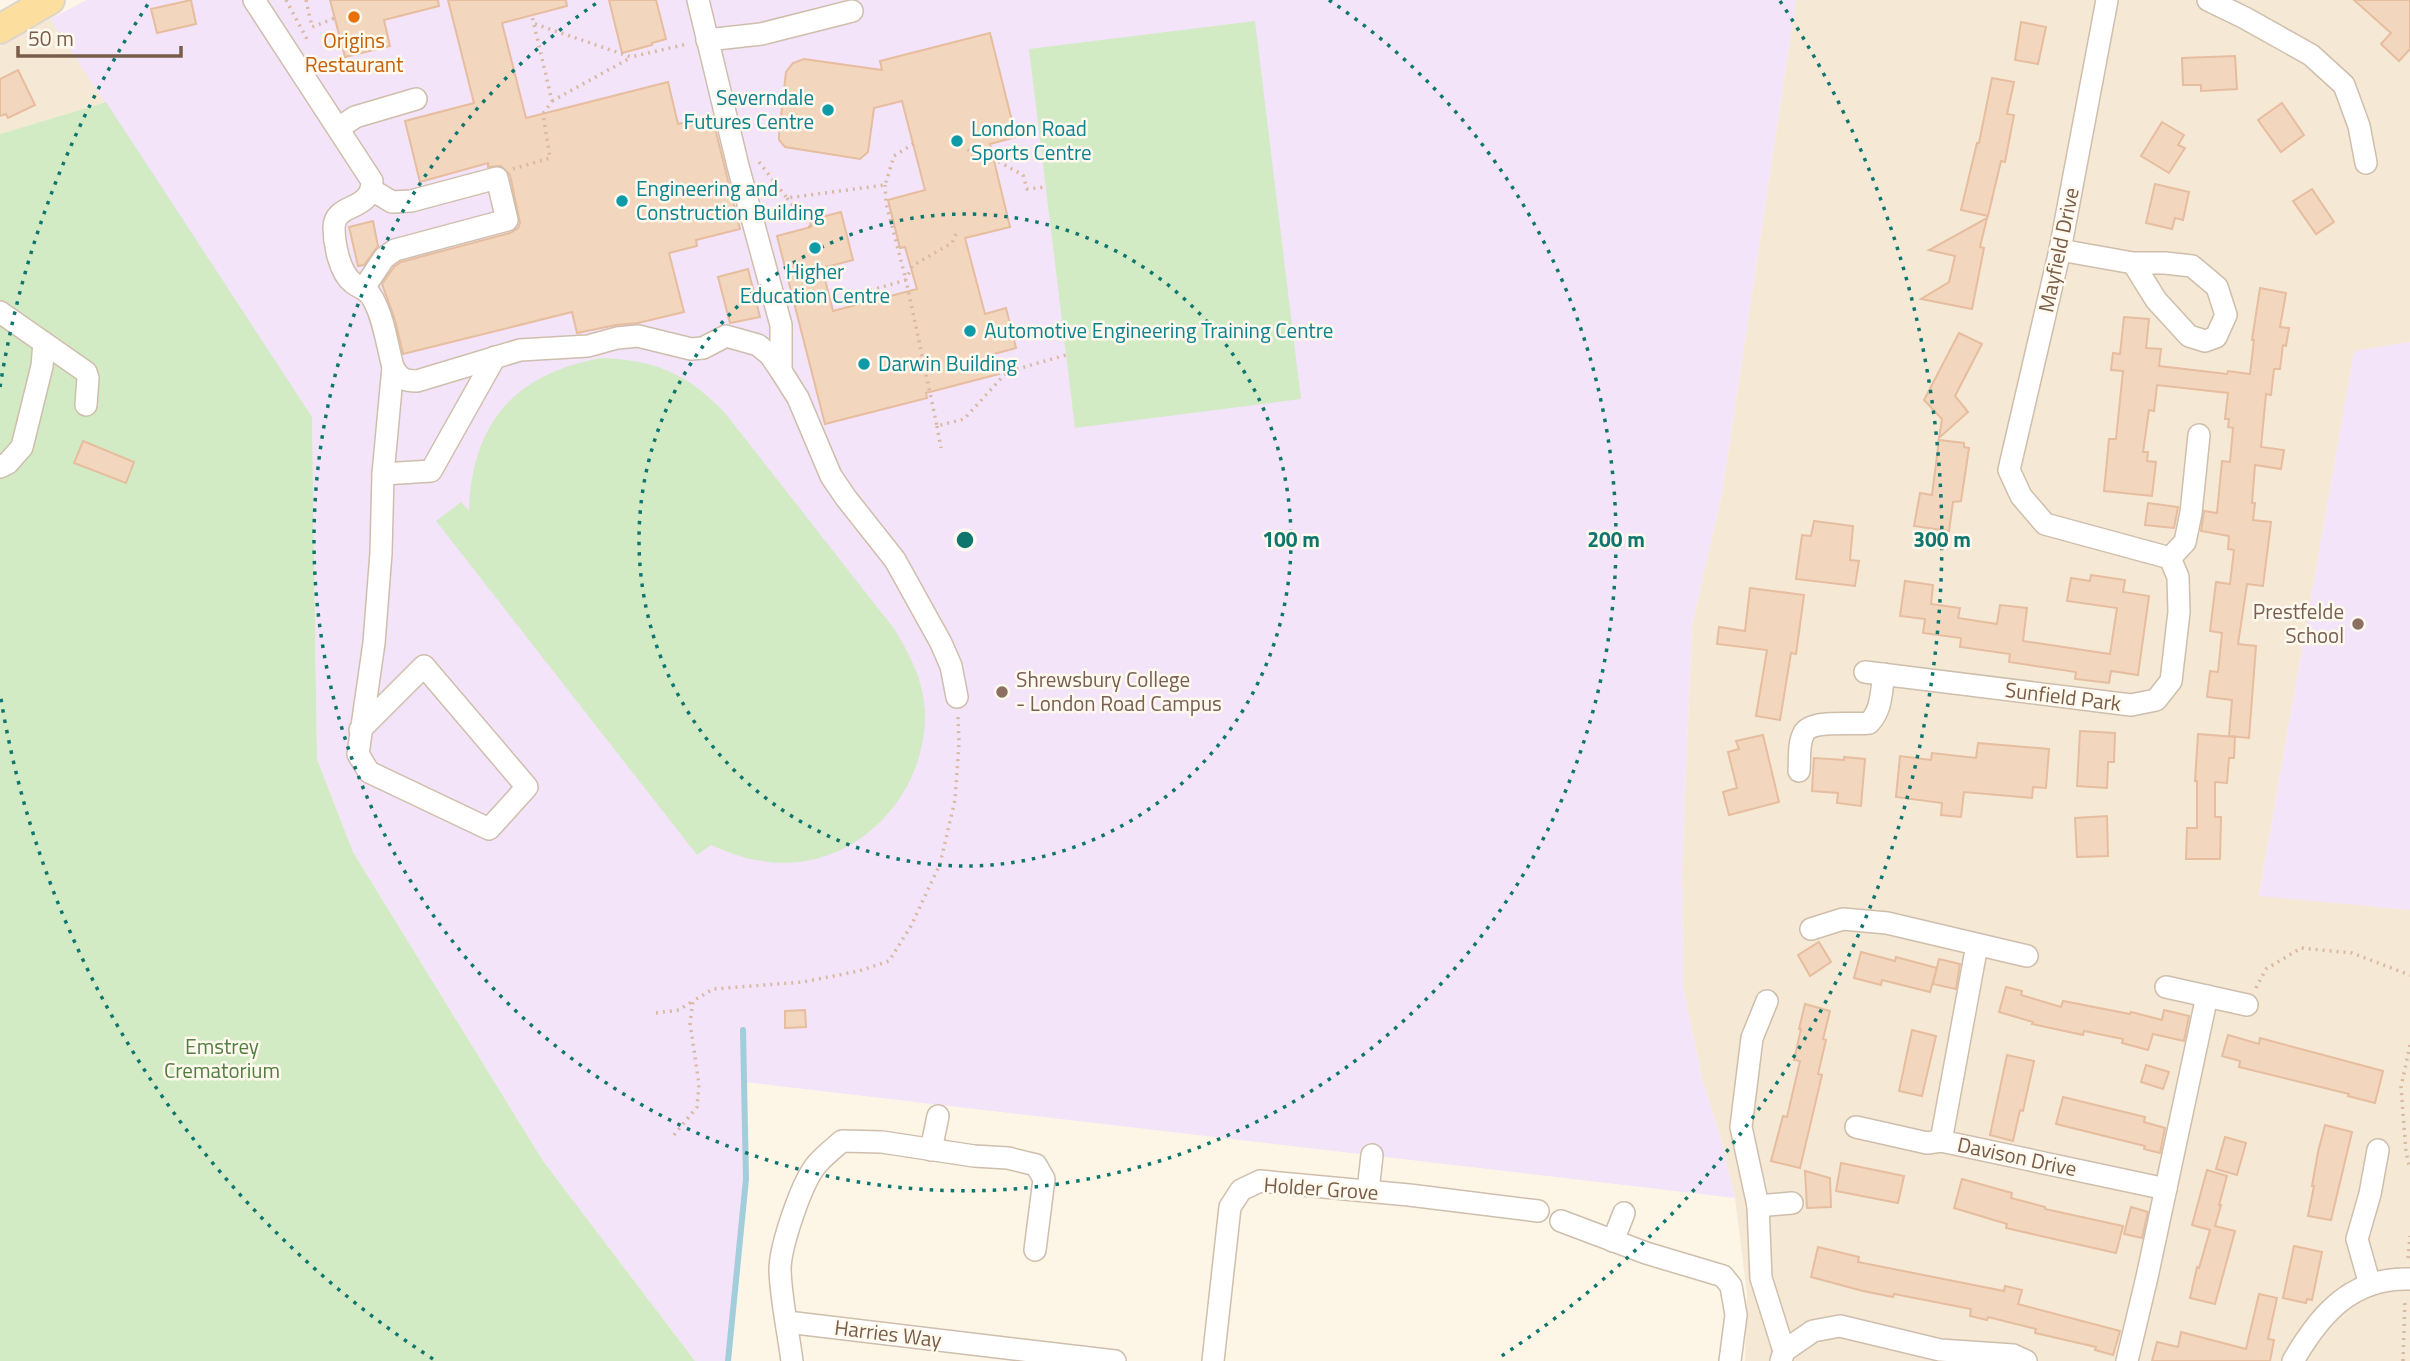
<svg xmlns="http://www.w3.org/2000/svg" width="2410" height="1361" font-family="'Titillium Web',sans-serif">
<rect width="100%" height="100%" fill="#fdf6e7"/>
<g fill="#f5e8d5">
<path d="M1796,0H2410V342L2354,352L2259,895L2410,910V1361H1745L1747,1294L1735,1198L1722,1143L1702,1078L1683,987L1682,867L1692,625L1722,494Z"/>
<path d="M50,19L106,102L0,134V46Z"/>
</g>
<g fill="#f3e4f9">
<path d="M87,0H1796L1722,494L1692,625L1682,867L1683,987L1702,1078L1722,1143L1735,1198L744,1082L746,1179L728,1361H695L543,1161L353,852L317,759L312,417L50,19Z"/>
<path d="M2410,342V910L2259,896L2354,351Z"/>
</g>
<g fill="#d3ebc5">
<path d="M1255,21L1301,399L1075,428L1029,49Z"/>
<path d="M106,102L312,417L317,759L353,852L543,1161L695,1361H0V134Z"/>
<path d="M601,358C655,360 687,373 725,413L895,630C910,655 923,680 925,710C928,797 852,876 762,861C744,859 728,852 711,845L697,855L436,521L461,502L469,511C472,423 514,374 601,358Z"/>
</g>
<g fill="none" stroke-linecap="round" stroke-linejoin="round">
<path stroke="#a1ceda" stroke-width="6" d="M728,1361L746,1179L743,1030"/>
</g>
<g fill="#f3d6be" stroke="#e6bd9e" stroke-width="2">
<path d="M191,0L196,24L157,33L151,9Z"/>
<path d="M330,0H438L439,6L384,20L390,46L345,57Z"/>
<path d="M448,0H566L567,6L502,23L526,118L668,82L678,124L712,116L740,229L696,240L697,246L669,253L684,312L638,323L616,325L577,333L572,312L403,354L395,320L382,284L394,267L401,262L510,233L518,228L520,223L510,175L501,166L488,167V163L420,182L405,121L474,103Z"/>
<path d="M609,0H656L666,39L652,43V45L622,53Z"/>
<path d="M2354,0H2410V49L2399,61L2381,44L2391,33Z"/>
<path d="M2021,22L2046,27L2038,64L2015,60Z"/>
<path d="M990,33L1016,137L990,144L1010,227L965,238L985,314L1006,308L1016,348L994,354L999,374L926,393L927,398L825,424L777,236L811,227L810,220L841,212L853,260L822,268L833,311L917,289L905,247L900,248L888,200L925,190L902,101L874,108L868,152L860,159L785,147L779,140V135L786,72L793,63L804,59L882,70L880,61Z"/>
<path d="M2235,56L2237,89L2201,91V85H2183L2182,58Z"/>
<path d="M18,70L35,105L8,118L6,114L0,116V79Z"/>
<path d="M1992,78L2014,82L2007,114L2014,115L2005,162L2001,161L1988,216L1961,210L1977,143H1979Z"/>
<path d="M2282,103L2304,135L2281,152L2258,120Z"/>
<path d="M2162,122L2184,135L2178,145L2185,148L2169,173L2141,156Z"/>
<path d="M2155,184L2189,192L2183,220L2175,218L2172,229L2146,223Z"/>
<path d="M2312,189L2334,222L2316,234L2293,201Z"/>
<path d="M1987,218L1980,247L1984,248L1972,309L1921,299L1949,282L1955,256L1929,250Z"/>
<path d="M373,221L378,246L364,265L358,266L349,227Z"/>
<path d="M748,269L760,317L730,323L718,277Z"/>
<path d="M2260,288L2286,293L2280,327L2289,328L2286,346L2283,345L2280,369H2274L2271,395L2266,394L2261,447L2284,450L2281,469L2255,465L2252,503H2255L2253,520L2271,522L2263,586L2247,584L2238,644L2256,646L2249,738L2229,736L2232,700L2207,697L2210,671L2218,672L2222,633L2210,631L2216,582L2230,584L2234,550L2228,549L2229,536L2201,531L2204,511L2217,513L2222,461L2230,462L2233,428L2228,427L2229,419H2225L2228,393L2157,385L2154,411L2149,410L2143,452H2148L2147,461L2156,462L2152,496L2104,491L2109,439H2116L2123,371L2111,370L2113,353L2120,354L2124,317L2149,319L2146,348L2161,349L2159,366L2227,374L2228,371L2250,374L2254,340H2252Z"/>
<path d="M1959,333L1982,344L1955,396L1968,412L1939,438L1942,419L1924,400Z"/>
<path d="M1939,440L1964,443V447L1969,448L1961,501L1953,502L1949,531L1914,526L1920,493L1932,495Z"/>
<path d="M83,441L134,462L126,483L74,463Z"/>
<path d="M2148,503L2178,507L2174,528L2145,525Z"/>
<path d="M1814,521L1853,526L1850,560L1859,561L1855,586L1796,579L1802,535L1811,536Z"/>
<path d="M2091,575L2125,580L2123,592L2149,596L2138,675L2111,671L2109,683L2075,679L2076,672L2009,662L2010,654L1960,647L1961,638L1923,633L1925,619L1900,616L1905,581L1933,585L1931,604L1960,608L1958,618L1997,624L2000,605L2027,608L2023,641L2110,654L2117,608L2067,601L2071,578L2090,581Z"/>
<path d="M1750,588L1804,595L1796,654L1791,653L1780,720L1756,716L1767,650L1717,644L1719,627L1745,631Z"/>
<path d="M2080,731L2115,733L2114,762H2108L2107,788L2077,786Z"/>
<path d="M2198,734L2235,737L2234,758H2229L2227,783L2215,782V817H2221L2220,859H2186L2187,828H2197V781H2195Z"/>
<path d="M1763,735L1779,802L1729,815L1723,792L1737,788L1728,752L1739,749L1736,741Z"/>
<path d="M1978,743L2049,749L2046,788L2033,787L2032,798L1964,792L1961,817L1941,815L1942,803L1896,797L1900,756L1931,760L1932,753L1976,758Z"/>
<path d="M1844,757L1865,759L1861,806L1837,803L1838,793L1812,791L1814,758L1844,760Z"/>
<path d="M2107,816L2108,856L2077,857L2075,818Z"/>
<path d="M1819,942L1831,962L1810,976L1798,955Z"/>
<path d="M1861,952L1895,961L1896,957L1937,968L1930,992L1882,980L1881,985L1854,978Z"/>
<path d="M1939,959L1960,964L1956,989L1933,984Z"/>
<path d="M2006,987L2022,991L2021,995L2061,1007L2063,1001L2130,1014L2131,1012L2162,1020L2164,1010L2189,1016L2184,1041L2153,1034L2148,1050L2122,1043L2123,1039L2084,1031L2083,1035L2032,1024L2033,1022L1999,1012Z"/>
<path d="M1805,1004L1830,1011L1823,1039L1826,1040L1818,1074L1822,1075L1800,1168L1771,1161L1783,1116L1787,1117L1800,1061L1794,1060L1801,1029H1799Z"/>
<path d="M805,1010L806,1027L785,1028V1011Z"/>
<path d="M1912,1030L1936,1036L1922,1096L1899,1091Z"/>
<path d="M2228,1035L2259,1044L2260,1038L2383,1071L2375,1103L2348,1096L2349,1094L2239,1067L2240,1061L2222,1056Z"/>
<path d="M2007,1055L2034,1061L2023,1111L2020,1110L2013,1141L1990,1135Z"/>
<path d="M2146,1065L2169,1072L2163,1089L2141,1082Z"/>
<path d="M2063,1097L2145,1117L2144,1122L2165,1128L2160,1153L2144,1149L2145,1146L2056,1124Z"/>
<path d="M2325,1125L2352,1132L2331,1220L2308,1216L2314,1186H2312L2318,1152Z"/>
<path d="M2225,1137L2246,1143L2237,1175L2216,1169Z"/>
<path d="M1841,1163L1904,1176L1898,1203L1836,1191Z"/>
<path d="M2207,1170L2227,1176L2219,1205H2221L2215,1226L2235,1231L2215,1304L2190,1298L2197,1267L2199,1268L2210,1230L2192,1225Z"/>
<path d="M1805,1171L1830,1178L1831,1207L1807,1208Z"/>
<path d="M1962,1179L2012,1193L2011,1198L2045,1207V1209L2123,1226L2116,1253L2006,1228L2007,1224L1954,1208Z"/>
<path d="M2131,1207L2148,1212L2142,1238L2124,1234Z"/>
<path d="M2294,1246L2322,1252L2312,1300L2307,1299L2306,1303L2283,1298Z"/>
<path d="M1818,1247L1859,1257L1858,1262L2004,1291L2005,1286L2022,1290L2018,1304L2120,1331L2113,1355L2095,1350L2096,1347L2035,1333L2036,1329L1988,1317L1987,1320L1970,1316L1971,1309L1894,1294L1893,1297L1863,1291L1811,1277Z"/>
<path d="M2259,1294L2277,1298L2268,1339L2274,1340L2270,1361H2152L2157,1342L2178,1347L2181,1332L2246,1349Z"/>
</g>
<g fill="none" stroke-linecap="round" stroke-linejoin="round">
<g stroke="#cfbeac" stroke-width="24">
<g id="minor">
<path d="M254,0L372,181C372,212 335,202 334,227C334,243 339,272 353,283C361,289 368,289 373,299C384,319 387,345 393,367C399,378 404,381 417,381L520,350L588,346L617,338L638,336L691,349L703,348L726,336L758,345L770,355L781,371L798,398L831,476L846,498L895,560L941,643L951,666L957,697"/>
<path d="M698,0L738,166L781,325V371"/>
<path d="M2208,0L2245,18L2311,55L2344,85L2359,126L2366,163"/>
<path d="M707,40L761,34L852,11"/>
<path d="M339,128L355,117L416,99"/>
<path d="M2060,250L2133,263H2165L2192,266L2217,287L2226,315L2216,337L2205,341L2189,336L2156,300L2133,263"/>
<path d="M364,288L384,258L395,250L507,220L497,178L411,201L392,202L372,190"/>
<path d="M0,312L86,372L88,378L86,405"/>
<path d="M393,367L383,474L431,471L495,357"/>
<path d="M0,467L8,463L22,447L42,366L44,343"/>
<path d="M2170,558L2185,542L2191,513L2199,435"/>
<path d="M1865,672L2131,705L2156,700L2171,681L2179,612L2178,577L2170,558L2045,524L2021,496L2009,470L2060,250L2107,0"/>
<path d="M360,730L424,666L527,787L489,829L369,772L358,754L374,643L381,553L383,474"/>
<path d="M1799,771C1800,760 1798,743 1804,733C1811,719 1854,725 1869,723C1882,710 1881,692 1884,674"/>
<path d="M1811,929L1843,919L1887,923L2027,956"/>
<path d="M1977,945L1941,1141L2166,1189"/>
<path d="M2166,987L2247,1005"/>
<path d="M1767,1001L1752,1038L1741,1127L1758,1206L1761,1278L1784,1351"/>
<path d="M1856,1127L1927,1143L1941,1141"/>
<path d="M931,1150L938,1116"/>
<path d="M1368,1191L1372,1155"/>
<path d="M1758,1206L1792,1203"/>
<path d="M1561,1221L1646,1253L1723,1276L1731,1286L1736,1315L1730,1361"/>
<path d="M1613,1241L1624,1213"/>
<path d="M2370,1285L2357,1239L2370,1194L2378,1150"/>
<path d="M787,1322L1115,1361"/>
<path d="M792,1361C788,1330 781,1300 780,1270C780,1247 802,1180 818,1163C825,1155 834,1148 842,1141L882,1142L974,1156L1008,1158L1036,1165L1044,1179L1035,1250"/>
<path d="M1213,1361L1230,1207L1241,1190L1260,1181L1409,1195L1538,1211"/>
<path d="M1781,1361L1784,1351L1813,1331L1840,1326L1940,1350L2013,1355L2026,1361"/>
<path d="M2127,1361L2147,1277L2207,996"/>
<path d="M2293,1361C2320,1314 2352,1277 2410,1279"/>
</g>
</g>
<g stroke="#dcd5d0" stroke-width="32">
<path id="major" d="M0,29L50,0"/>
</g>
<g stroke="#d8b9a1" stroke-width="3.5" stroke-dasharray="2 5" stroke-linecap="butt">
<path d="M286,0L308,41"/>
<path d="M306,0L312,27L335,18"/>
<path d="M535,24L631,57L687,44"/>
<path d="M552,101L630,58"/>
<path d="M968,149L973,156L992,158L1023,175L1027,189L1046,187"/>
<path d="M759,162L787,198L885,185L894,156L913,144"/>
<path d="M513,169L550,158L543,114L552,101L532,16"/>
<path d="M787,198L811,227"/>
<path d="M956,234L952,243L912,266L906,280L937,426L964,419L1007,372L1066,355"/>
<path d="M859,304L861,293L906,280L886,203L885,185"/>
<path d="M937,426L941,448"/>
<path d="M2256,988L2266,969L2301,948L2352,953L2410,975"/>
<path d="M656,1013L679,1010L693,1001"/>
<path d="M2410,1045L2401,1087L2406,1152L2410,1169"/>
<path d="M674,1135L697,1107L699,1084L690,1023L693,1001L713,989L803,982L859,971L889,961L911,926L940,864L955,800L959,743L958,717"/>
<path d="M2408,1258L2410,1236"/>
<path d="M2403,1361L2405,1300"/>
</g>
<use href="#minor" stroke="#fff" stroke-width="21"/>
<use href="#major" stroke="#fcde9f" stroke-width="28"/>
</g>
<g fill="none" stroke="#0f766e" stroke-width="3.5" stroke-dasharray="3.5 7">
<circle cx="965" cy="540" r="326"/>
<path d="M1329 0A651 651 0 1 1 601 0"/>
<path d="M433 1359A977 977 0 0 1 0 693M0 387A977 977 0 0 1 150 1M1780 1A977 977 0 0 1 1497 1359"/>
</g>
<circle fill="#e8710a" stroke="#fff9ee" stroke-width="2.5" cx="354" cy="17" r="7"/>
<g fill="#0f9aa8" stroke="#fff9ee" stroke-width="2.5">
<circle cx="828" cy="110" r="7"/>
<circle cx="957" cy="141" r="7"/>
<circle cx="622" cy="201" r="7"/>
<circle cx="815" cy="248" r="7"/>
<circle cx="970" cy="331" r="7"/>
<circle cx="864" cy="364" r="7"/>
</g>
<g fill="#8d6e63" stroke="#fff9ee" stroke-width="2.5">
<circle cx="2358" cy="624" r="7"/>
<circle cx="1002" cy="692" r="7"/>
</g>
<g text-anchor="middle" stroke-width="5" stroke-linejoin="round" paint-order="stroke">
<g font-size="21" fill="#c56008" stroke="#fff9ee">
<text x="354" y="48">Origins<tspan x="354" dy="24">Restaurant</tspan></text>
</g>
<g font-size="21" fill="#0d838f" stroke="#fff9ee" text-anchor="start">
<text x="814" y="105" text-anchor="end">Severndale<tspan x="814" dy="24">Futures Centre</tspan></text>
<text x="971" y="136">London Road<tspan x="971" dy="24">Sports Centre</tspan></text>
<text x="636" y="196">Engineering and<tspan x="636" dy="24">Construction Building</tspan></text>
<text x="815" y="279" text-anchor="middle">Higher<tspan x="815" dy="24">Education Centre</tspan></text>
<text x="984" y="338">Automotive Engineering Training Centre</text>
<text x="878" y="371">Darwin Building</text>
</g>
<g font-size="21" fill="#785d4a" stroke="#fff9ee">
<text transform="translate(2059 250) rotate(-78)" y="7">Mayfield Drive</text>
<text transform="translate(2063 697) rotate(7)" y="7">Sunfield Park</text>
<text transform="translate(2017 1157) rotate(12)" y="7">Davison Drive</text>
<text transform="translate(1321 1189) rotate(4)" y="7">Holder Grove</text>
<text transform="translate(888 1334) rotate(7)" y="7">Harries Way</text>
</g>
<g font-size="21" fill="#785e54" stroke="#fff9ee" text-anchor="end">
<text x="2344" y="619">Prestfelde<tspan x="2344" dy="24">School</tspan></text>
<text x="1016" y="687" text-anchor="start">Shrewsbury College<tspan x="1016" dy="24">- London Road Campus</tspan></text>
</g>
<g font-size="21" fill="#517e42" stroke="#fff9ee">
<text x="222" y="1054">Emstrey<tspan x="222" dy="24">Crematorium</tspan></text>
</g>
</g>
<circle cx="965" cy="540" r="10" fill="#0f766e" stroke="#fff9ee" stroke-width="3.5"/>
<g font-size="21" text-anchor="middle" font-weight="bold" fill="#0f766e" stroke="#fff9ee" stroke-width="5" stroke-linejoin="round" paint-order="stroke">
<text x="1291" y="547">100 m</text>
<text x="1616" y="547">200 m</text>
<text x="1942" y="547">300 m</text>
</g>
<path d="M18 46v10h163v-10" fill="none" stroke="#785d4a" stroke-width="3.5"/>
<text x="28" y="46" font-size="21" fill="#785d4a" stroke="#fff9ee" stroke-width="5" paint-order="stroke">50 m</text>
</svg>
